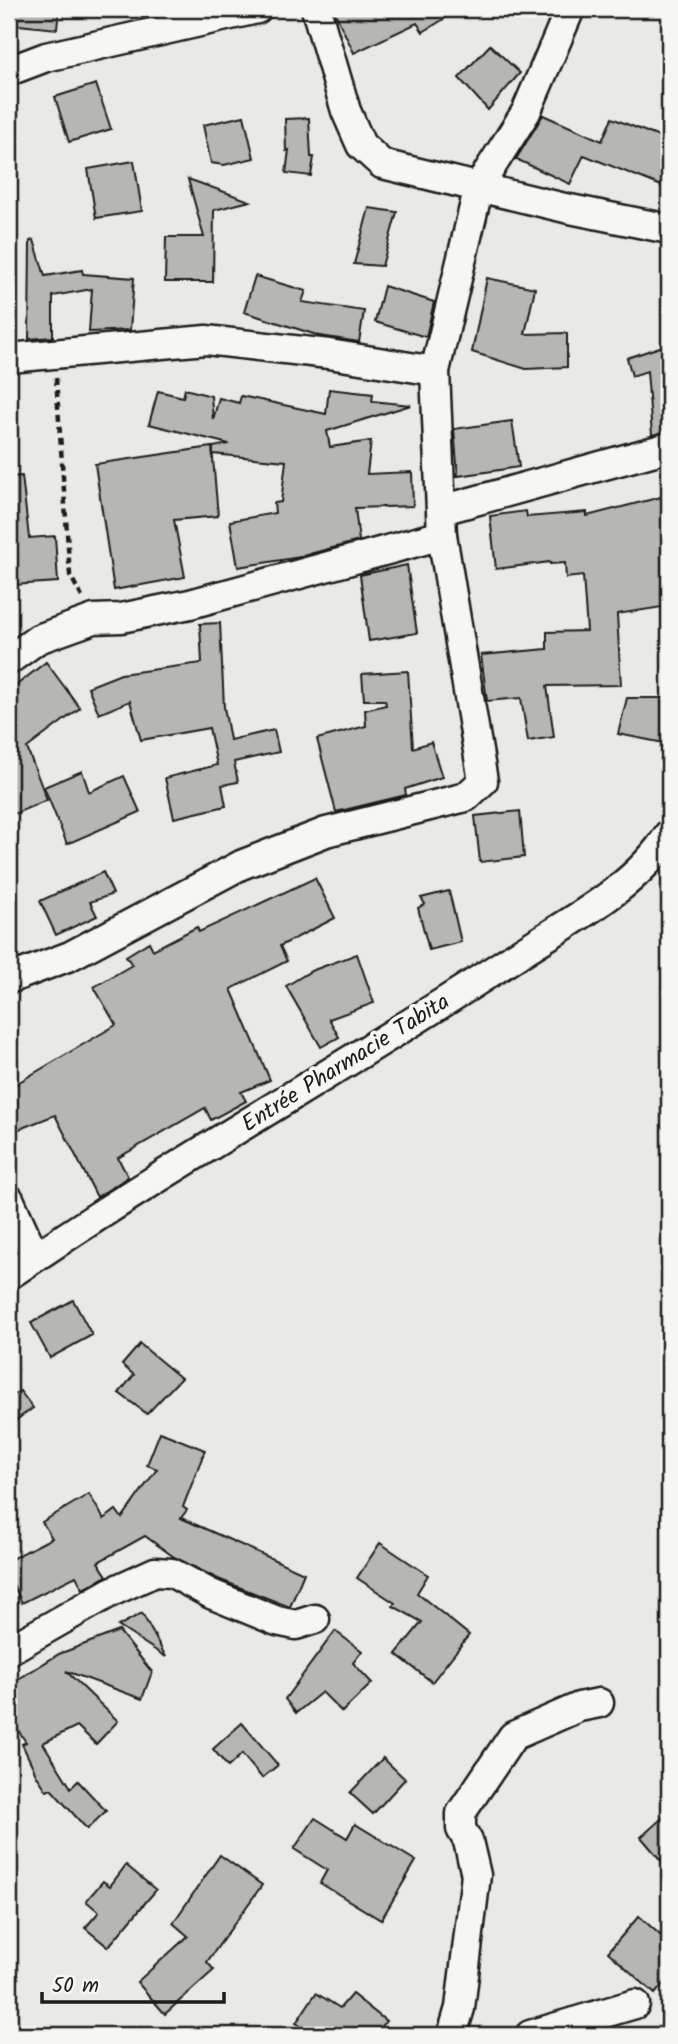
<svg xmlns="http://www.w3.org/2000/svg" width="678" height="2044" font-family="Kalam,sans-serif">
<rect width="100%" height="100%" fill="#e9e9e5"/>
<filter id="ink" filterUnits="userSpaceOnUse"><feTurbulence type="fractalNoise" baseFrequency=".0143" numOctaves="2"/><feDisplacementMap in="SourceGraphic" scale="14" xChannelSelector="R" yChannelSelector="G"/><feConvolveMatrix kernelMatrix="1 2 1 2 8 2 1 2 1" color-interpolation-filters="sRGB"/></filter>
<g filter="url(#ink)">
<g fill="#b6b6b3" stroke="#1c1c1c" stroke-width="2">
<path d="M9,9H59L57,29L9,24Z"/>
<path d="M333,9H460L423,32L417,23L354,53Z"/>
<path d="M490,45L520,73L488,110L459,78Z"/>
<path d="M96,84L111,129L69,142L55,97Z"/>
<path d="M543,115L602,141L612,118L669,141V189L584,155L570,184L516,159Z"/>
<path d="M244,116L254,158L224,165L211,163L203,125Z"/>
<path d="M309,118L311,157H314L311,176L286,173L289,150L286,151L285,119Z"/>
<path d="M134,161L142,211L96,218L88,169Z"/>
<path d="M188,179L250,201L214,210L213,282H165L166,237H204Z"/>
<path d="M369,208L397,212L382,266L354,264Z"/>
<path d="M34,240L45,276L82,270L83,274L134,278L130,330L89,332L92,289L53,296V337L29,339L30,241Z"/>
<path d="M255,276L306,291L302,302L364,311L359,342L320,336L244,312Z"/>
<path d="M487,278L535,288L525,334L567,333V367L526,369L472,352Z"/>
<path d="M384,286L434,302L426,337L375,322Z"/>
<path d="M669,344V431L652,435L647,371L632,376L627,358Z"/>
<path d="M185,389L211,396L213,420L219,398L239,403L241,396L326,414L329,389L373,394L372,401L411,405L327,431L330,447L371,441L367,474L412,472L413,506L355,508L359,541L294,558L238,567L230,521L275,513L274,503L281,502L286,461L213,454V447L229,444L149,424L158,391L183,397Z"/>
<path d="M512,421L519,467L458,476L454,429Z"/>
<path d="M212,447L218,516L174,520L185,577L114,590L95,464Z"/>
<path d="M22,476L29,538L55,536L58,582L12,585L11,572H9V477Z"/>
<path d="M661,497L669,532V606L617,614L621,685L547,686L554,737L528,741L521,698L487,701L481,655L547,649V632L587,631L583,576L566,578L565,563L550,564V562L496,569L490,516L526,511L527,517L587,512V516Z"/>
<path d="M407,565L417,633L369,641L360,575Z"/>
<path d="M220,623L224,707L230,740L274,730L279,752L234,762L238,782L222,785L226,806L174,818L165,778L217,765L209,728L141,740L130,701L99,714L88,687L121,674L202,663L200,624Z"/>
<path d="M46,662L80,708L27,748L47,800L9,816V691Z"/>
<path d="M408,671L413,748L431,742L442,777L405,789L406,795L336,812L317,739L366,726L365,710L386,705L385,700H364L362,674Z"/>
<path d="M627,698H669V744L618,734Z"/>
<path d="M82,771L89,792L124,776L140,812L67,844L44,787Z"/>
<path d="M520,811L524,857L480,862L475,816Z"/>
<path d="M103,872L113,894L90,902L97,916L56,935L40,901Z"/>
<path d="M315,878L335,918L280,946L287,961L231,989L270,1080L241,1092L246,1101L211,1120L205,1108L118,1158L128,1177L97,1197L55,1115L9,1133V1088L116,1025L94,987L132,965L126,956L149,942L153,950L197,927L199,932Z"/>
<path d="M449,891L461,942L429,950L418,908L425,904L421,898Z"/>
<path d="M357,954L374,1003L329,1019L339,1037L321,1047L286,986L311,971Z"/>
<path d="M73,1300L92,1335L50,1358L31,1323Z"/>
<path d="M140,1344L181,1378L147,1414L119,1393L134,1375L122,1365Z"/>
<path d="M20,1391L33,1408L9,1425V1399Z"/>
<path d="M160,1432L205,1450L183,1507L187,1510L181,1518L304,1573L290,1607L218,1579L174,1557L145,1536L98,1562L107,1576L83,1589L76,1576L22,1603L9,1576V1560L52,1538L42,1522L89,1494L104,1519L116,1510L122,1518L157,1469L147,1465Z"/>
<path d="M380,1543L428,1575L417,1593L469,1635L432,1682L396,1654L422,1622L393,1606L395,1603L357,1578Z"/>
<path d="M142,1613L166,1657L118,1626Z"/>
<path d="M119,1631L152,1672L142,1699L66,1671L118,1721L96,1744L77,1726L43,1743L71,1788L78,1781L106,1811L87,1829L51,1789L47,1791L37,1776L22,1744L26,1742L9,1717V1685L59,1654Z"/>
<path d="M335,1631L362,1651L353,1663L372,1683L342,1712L322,1692L296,1713L285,1699Z"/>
<path d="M242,1723L278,1765L262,1778L242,1754L228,1767L213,1749Z"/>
<path d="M383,1758L405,1779L373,1814L350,1793Z"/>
<path d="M669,1812V1870L641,1837Z"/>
<path d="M315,1818L347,1838L355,1824L416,1861L381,1920L320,1883L327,1870L294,1849Z"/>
<path d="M220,1855L262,1885L207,1962L214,1970L165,2014L137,1982L188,1936L173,1923Z"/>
<path d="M126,1865L156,1890L108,1947L85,1928L99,1912L86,1901L103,1881L110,1886Z"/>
<path d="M639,1916L669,1943V1977L655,1994L608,1952Z"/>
<path d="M316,1993L340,2008L352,1994L386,2021L375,2035H314L296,2023Z"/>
</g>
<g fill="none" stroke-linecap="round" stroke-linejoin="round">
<g stroke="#1c1c1c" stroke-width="33">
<g id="minor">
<path d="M316,9L346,111L361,145L382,164L565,208L669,229"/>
<path d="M9,71L46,57L257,9"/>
<path d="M9,358L206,340L329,354L435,371"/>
<path d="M442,510L669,447"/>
<path d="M9,660L38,639L94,619L121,618L190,604L442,535"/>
<path d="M9,979L70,956L241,865L326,832L466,797L483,781L442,535L435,371L479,186L526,112L570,9"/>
<path d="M9,1199L35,1257"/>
<path d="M9,1275C171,1164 343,1069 508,961C563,924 634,891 669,834"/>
<path d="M9,1650L111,1592L155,1572L172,1573L211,1594L277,1621L296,1625L315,1619"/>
<path d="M452,2035L460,2008L476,1875L468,1841L461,1829V1813L513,1736L579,1707L599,1703"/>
<path d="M530,2035L635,2004"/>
</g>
</g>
<path stroke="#1c1c1c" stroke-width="4.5" stroke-dasharray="7 5" stroke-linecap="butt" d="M56,378L70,575L82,597"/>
<use href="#minor" stroke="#f6f6f2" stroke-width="28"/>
</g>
</g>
<g text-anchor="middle" stroke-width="7" stroke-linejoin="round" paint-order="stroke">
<g font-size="23" fill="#1c1c1c" stroke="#f6f6f2">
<text transform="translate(345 1062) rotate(-32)" y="8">Entrée Pharmacie Tabita</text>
</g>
</g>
<rect width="678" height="2044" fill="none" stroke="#f6f6f2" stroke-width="35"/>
<rect x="18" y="18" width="643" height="2009" fill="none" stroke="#1c1c1c" stroke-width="2.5" filter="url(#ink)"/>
<path d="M42 1992v10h182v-10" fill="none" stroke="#1c1c1c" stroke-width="3.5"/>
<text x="52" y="1992" font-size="21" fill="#1c1c1c" stroke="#f6f6f2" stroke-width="5" paint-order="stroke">50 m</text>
</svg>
